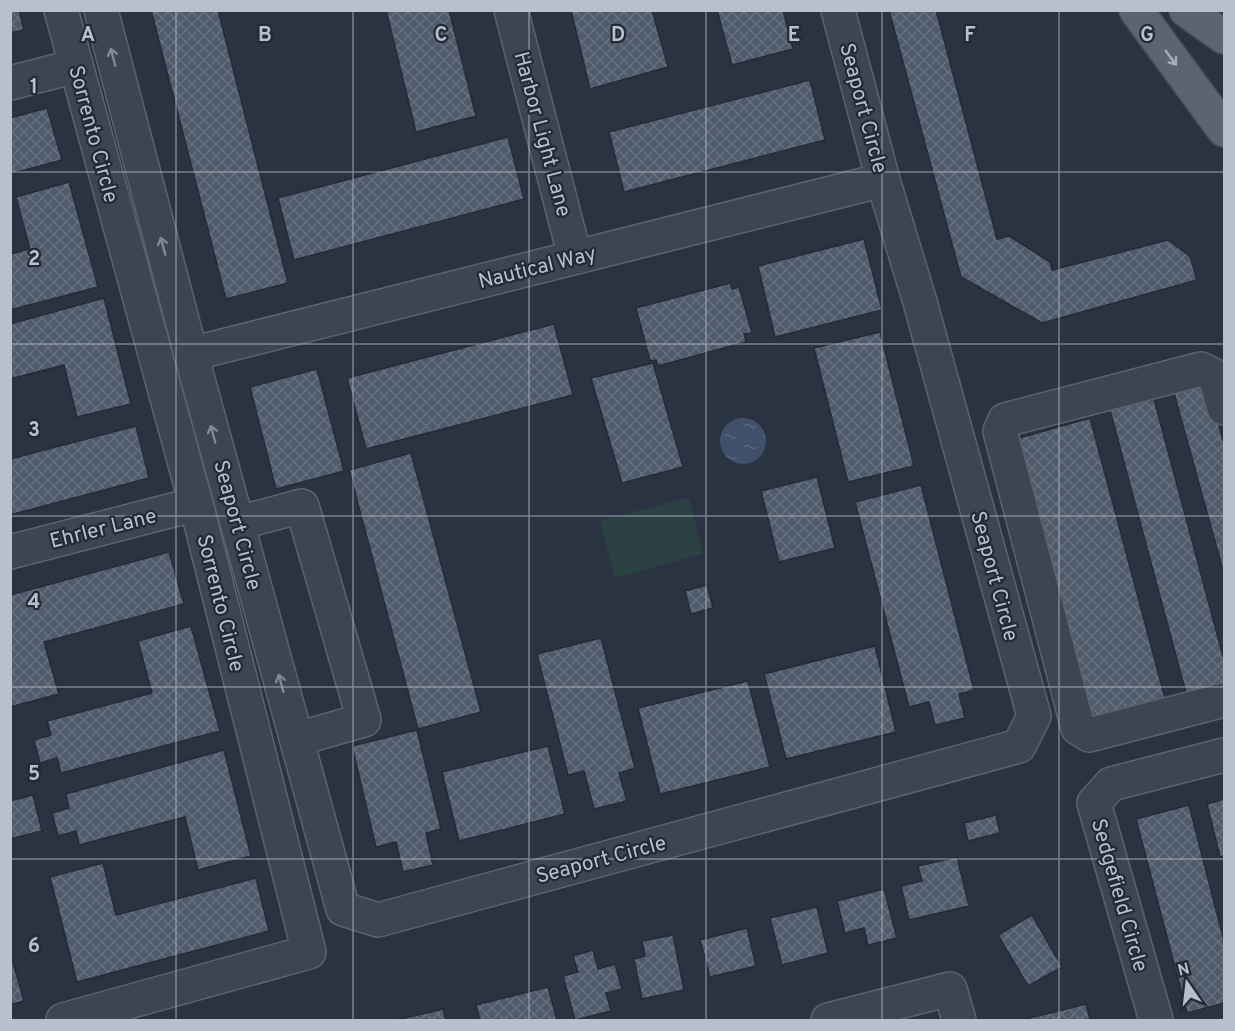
<svg xmlns="http://www.w3.org/2000/svg" width="1235" height="1031" font-family="Overpass,sans-serif">
<defs>
<pattern id="water-ripples" width="26" height="14" patternUnits="userSpaceOnUse" patternTransform="scale(1.5)"><rect width="26" height="14" fill="#40506a"/><path d="M2 4q2-2 4 0t4 0M15 11q2-2 4 0t4 0" fill="none" stroke="#5a677e"/></pattern>
<pattern id="building-cross-hatch" width="8" height="8" patternUnits="userSpaceOnUse" patternTransform="scale(1.5)"><rect width="8" height="8" fill="#4f5a6a"/><path d="M0 0l8 8M0 8l8-8" fill="none" stroke="#66707e"/></pattern>
</defs>
<rect width="100%" height="100%" fill="#293341"/>
<path fill="#2c4143" d="M689,497L703,554L615,578L600,521Z"/>
<circle fill="url(#water-ripples)" cx="743" cy="441" r="23"/>
<g fill="url(#building-cross-hatch)" stroke="#232c39" stroke-width="1.5">
<path d="M10,10H19L24,30L10,33Z"/>
<path d="M151,10H218L288,283L226,299Z"/>
<path d="M386,10H449L476,116L416,132Z"/>
<path d="M571,10H652L668,67L590,89Z"/>
<path d="M717,10H783L793,49L732,65Z"/>
<path d="M889,10H936L997,239L1009,236L1050,262L1052,270L1168,240L1190,256L1197,280L1042,323L961,277Z"/>
<path d="M810,80L825,140L624,192L609,132Z"/>
<path d="M47,108L62,160L10,174V118Z"/>
<path d="M508,137L524,199L294,260L278,198Z"/>
<path d="M69,182L98,287L10,310V254L30,249L16,197Z"/>
<path d="M864,239L882,310L775,337L758,266Z"/>
<path d="M730,283L732,289L739,287L752,333L744,334L746,342L658,366L656,360L650,361L636,308Z"/>
<path d="M104,298L131,404L77,417L64,365L10,379V324Z"/>
<path d="M554,324L573,395L366,449L347,378Z"/>
<path d="M880,332L914,466L848,482L814,348Z"/>
<path d="M653,363L683,467L622,483L591,378Z"/>
<path d="M317,369L344,471L276,489L250,387Z"/>
<path d="M1208,384L1224,444V574L1174,393Z"/>
<path d="M1154,399L1224,660V686L1187,697L1110,410Z"/>
<path d="M1090,418L1166,702L1088,723L1012,440Z"/>
<path d="M136,426L149,478L10,515V459Z"/>
<path d="M411,453L481,712L418,729L349,470Z"/>
<path d="M817,477L835,548L779,562L761,491Z"/>
<path d="M921,485L974,690L959,694L965,718L935,725L929,702L909,707L855,502Z"/>
<path d="M169,552L184,604L44,642L59,694L10,707V595Z"/>
<path d="M707,585L713,608L691,614L685,591Z"/>
<path d="M191,626L220,731L61,773L57,758L40,763L34,740L51,735L47,721L152,693L138,641Z"/>
<path d="M601,638L635,768L619,773L627,801L594,809L584,771L568,775L537,654Z"/>
<path d="M875,646L896,732L786,759L764,674Z"/>
<path d="M748,681L770,767L660,794L638,708Z"/>
<path d="M417,730L441,829L426,833L433,865L403,872L396,842L376,847L352,746Z"/>
<path d="M548,746L565,814L459,841L442,772Z"/>
<path d="M224,750L251,856L198,870L185,817L79,845L76,831L58,836L52,813L69,808L66,794Z"/>
<path d="M33,795L42,831L10,839V801Z"/>
<path d="M1224,799V856L1220,857L1207,804Z"/>
<path d="M1189,805L1224,941V1003L1187,1013L1136,819Z"/>
<path d="M996,815L1000,833L968,841L964,823Z"/>
<path d="M957,857L969,906L909,920L901,886L922,881L918,866Z"/>
<path d="M103,863L116,915L256,878L269,931L77,982L50,877Z"/>
<path d="M884,889L897,938L868,945L864,928L845,933L837,901Z"/>
<path d="M817,907L828,953L782,965L770,918Z"/>
<path d="M1032,915L1062,967L1028,986L998,935Z"/>
<path d="M747,928L756,966L710,977L700,940Z"/>
<path d="M673,935L684,990L642,999L634,959L645,956L642,941Z"/>
<path d="M593,950L598,969L615,964L622,989L606,993L611,1011L575,1020L563,976L578,972L573,956Z"/>
<path d="M10,952L24,1001L10,1005Z"/>
<path d="M548,987L557,1020H480L476,1005Z"/>
<path d="M1086,1004L1090,1020H1022Z"/>
<path d="M443,1009L446,1020H397Z"/>
</g>
<g fill="none" stroke-linecap="round" stroke-linejoin="round">
<g stroke="#5b636f" stroke-width="36">
<g id="minor">
<path d="M61,10L196,504L309,952L63,1020"/>
<path d="M101,10L191,354L343,909L378,920L1019,746L1034,716L920,302L883,180L838,10"/>
<path d="M511,10L575,257"/>
<path d="M10,83L76,66"/>
<path d="M191,354L883,180"/>
<path d="M1224,408L1215,376L1201,369L1005,420L1000,431L1078,728L1089,735L1224,700"/>
<path d="M238,523L302,506L364,720L297,739"/>
<path d="M10,552L196,504"/>
<path d="M828,1020L950,989L959,1020"/>
<path d="M1156,1020L1094,803L1111,784L1224,755"/>
</g>
</g>
<g stroke="#464e5b" stroke-width="36">
<g id="major">
<path d="M1136,10L1224,130"/>
<path d="M1186,10L1224,37"/>
</g>
</g>
<use href="#minor" stroke="#3d4551" stroke-width="33"/>
<use href="#major" stroke="#5b6471" stroke-width="33"/>
</g>
<defs><path id="oneway-shaft" d="M-6 0H5M1.5-3L5.5 0L1.5 3" fill="none" stroke-width="1.6" stroke-linecap="round" stroke-linejoin="round" transform="scale(1.5)"/></defs>
<g stroke="#828994">
<use href="#oneway-shaft" transform="translate(113 57) rotate(-105)"/>
<use href="#oneway-shaft" transform="translate(163 246) rotate(-105)"/>
<use href="#oneway-shaft" transform="translate(213 434) rotate(-105)"/>
<use href="#oneway-shaft" transform="translate(281 683) rotate(-105)"/>
</g>
<use stroke="#a7aeb9" href="#oneway-shaft" transform="translate(1171 58) rotate(54)"/>
<path fill="none" stroke="#bac0cb" stroke-width="1.5" stroke-opacity="0.55" d="M176,10V1020M353,10V1020M529,10V1020M706,10V1020M882,10V1020M1059,10V1020M10,172H1224M10,344H1224M10,516H1224M10,687H1224M10,859H1224"/>
<g text-anchor="middle" stroke-width="4.5" stroke-linejoin="round" paint-order="stroke">
<g font-size="21" fill="#bac0cb" stroke="#212a37">
<text transform="translate(864 108) rotate(75)" y="7">Seaport Circle</text>
<text transform="translate(94 134) rotate(75)" y="7">Sorrento Circle</text>
<text transform="translate(543 134) rotate(75)" y="7">Harbor Light Lane</text>
<text transform="translate(537 267) rotate(-14)" y="7">Nautical Way</text>
<text transform="translate(238 525) rotate(75)" y="7">Seaport Circle</text>
<text transform="translate(103 528) rotate(-14)" y="7">Ehrler Lane</text>
<text transform="translate(995 576) rotate(75)" y="7">Seaport Circle</text>
<text transform="translate(221 603) rotate(76)" y="7">Sorrento Circle</text>
<text transform="translate(601 859) rotate(-15)" y="7">Seaport Circle</text>
<text transform="translate(1120 895) rotate(74)" y="7">Sedgefield Circle</text>
</g>
</g>
<g font-size="20" text-anchor="middle" font-weight="bold" fill="#bac0cb" stroke="#212a37" stroke-width="4.5" stroke-linejoin="round" paint-order="stroke">
<text x="88" y="41">A</text>
<text x="265" y="41">B</text>
<text x="441" y="41">C</text>
<text x="618" y="41">D</text>
<text x="794" y="41">E</text>
<text x="970" y="41">F</text>
<text x="1147" y="41">G</text>
<text x="34" y="93">1</text>
<text x="34" y="265">2</text>
<text x="34" y="436">3</text>
<text x="34" y="608">4</text>
<text x="34" y="780">5</text>
<text x="34" y="952">6</text>
</g>
<rect width="1235" height="1031" fill="none" stroke="#bac0cb" stroke-width="24"/>
<g transform="translate(1187 983) rotate(346)" stroke="#212a37" stroke-width="4.5" paint-order="stroke">
<path d="M0-4.5L10 22L0 15L-10 22Z" fill="#bac0cb"/>
<text y="-9" font-size="16" font-weight="bold" text-anchor="middle" fill="#bac0cb">N</text>
</g>
</svg>
